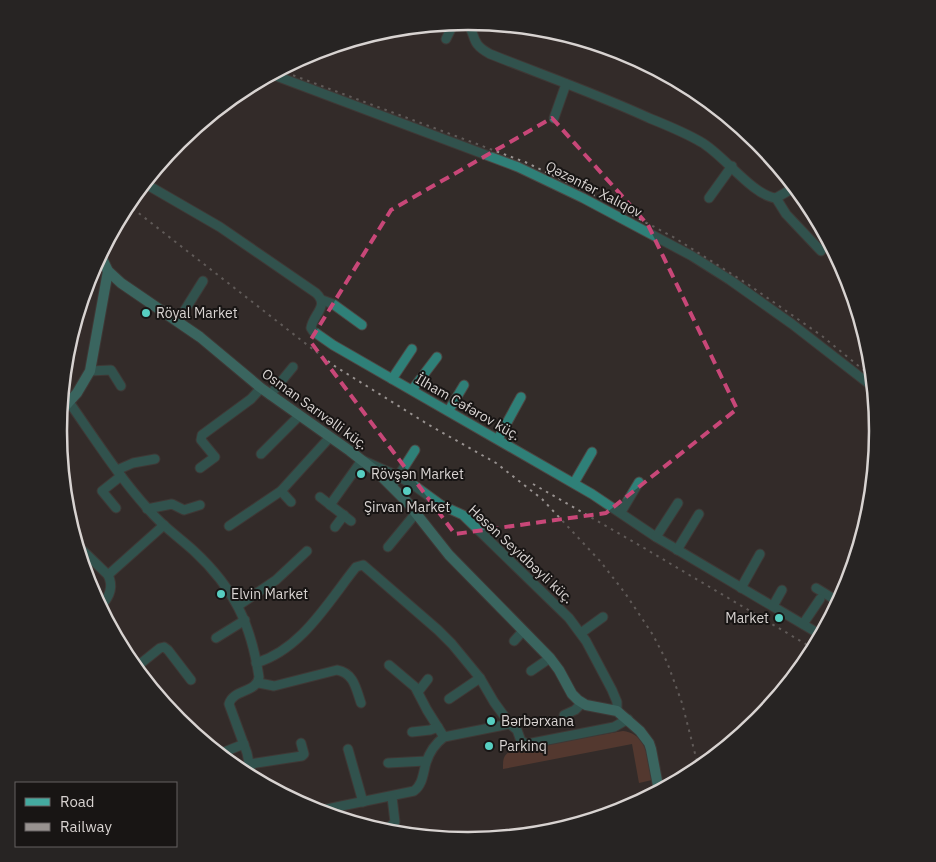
<svg xmlns="http://www.w3.org/2000/svg" width="936" height="862" font-family="'IBM Plex Sans',sans-serif">
<rect width="100%" height="100%" fill="#332c29"/>
<path fill="#7a4836" d="M623,731C648,734 648,760 652,780L639,783L632,744L503,769C503,759 503,755 512,750Z"/>
<g fill="none" stroke-linecap="round" stroke-linejoin="round">
<g stroke="#4d4744" stroke-width="11">
<g id="street">
<path d="M467,21C477,38 470,43 490,54C543,75 597,94 649,118C666,125 684,132 701,142C723,154 753,196 776,198L795,187"/>
<path d="M471,28L483,23"/>
<path d="M550,32L556,31"/>
<path d="M446,39L454,23"/>
<path d="M271,74L518,167L583,198L692,256L730,280L792,324L873,387"/>
<path d="M554,118L566,84"/>
<path d="M144,183L220,227L316,293C330,306 313,314 311,328L313,331L333,345L592,494L656,537L821,635"/>
<path d="M709,198L732,166"/>
<path d="M776,198L786,214L821,251"/>
<path d="M322,300L333,304L362,325"/>
<path d="M178,321L203,281"/>
<path d="M90,371L111,370L121,386"/>
<path d="M392,379L412,349"/>
<path d="M412,390L437,357"/>
<path d="M270,395L293,367"/>
<path d="M69,402C95,439 119,477 149,510C162,526 179,537 194,551C234,588 251,624 259,677C257,693 233,689 229,704L247,753L252,778"/>
<path d="M449,410L464,385"/>
<path d="M498,439L521,397"/>
<path d="M261,454L299,416"/>
<path d="M200,468L215,457L201,440L202,435L251,399L261,388"/>
<path d="M117,470L133,463L155,459"/>
<path d="M574,483L592,452"/>
<path d="M392,486L415,450"/>
<path d="M281,491L291,502"/>
<path d="M320,497L351,521"/>
<path d="M330,505L362,460L398,476L415,486L441,505L463,515L569,618L586,641L612,690L617,702V711"/>
<path d="M116,508L102,491L121,476"/>
<path d="M147,509L172,504L184,510L200,505"/>
<path d="M621,512L639,482"/>
<path d="M229,526L281,491L330,437"/>
<path d="M335,527L344,515"/>
<path d="M656,537L678,503"/>
<path d="M77,545L108,575L164,525"/>
<path d="M388,547L416,513"/>
<path d="M677,550L699,514"/>
<path d="M741,588L760,554"/>
<path d="M816,588L839,602"/>
<path d="M239,605L276,580L307,551"/>
<path d="M773,606L782,590"/>
<path d="M100,607C109,598 114,587 108,575"/>
<path d="M803,624L820,599"/>
<path d="M581,633L603,617"/>
<path d="M216,638L245,620"/>
<path d="M514,641L523,631"/>
<path d="M256,663C302,649 328,602 356,567L363,565L438,630L452,644L480,678L494,702L510,724"/>
<path d="M389,665L415,687L427,710L444,737"/>
<path d="M135,668L160,648L164,647L168,650L191,680"/>
<path d="M531,671L550,658"/>
<path d="M259,683L274,686L337,670C354,673 356,689 361,703"/>
<path d="M418,692L428,679"/>
<path d="M449,699L480,678"/>
<path d="M564,715L575,710L582,703"/>
<path d="M412,732L430,730L438,727"/>
<path d="M348,749L363,802"/>
<path d="M219,754L244,744"/>
<path d="M388,763L426,761"/>
<path d="M250,764L302,756L304,754L301,743"/>
<path d="M317,811L414,791C423,784 423,773 426,763C429,753 436,743 444,737L510,724L517,730L521,741L527,744L614,727L628,719"/>
<path d="M384,832L395,822L392,797"/>
</g>
</g>
<g stroke="#4d4744" stroke-width="12">
<g id="secondary">
<path d="M100,254L108,271L121,283L200,337L261,388L350,451L378,473L407,502L449,555L550,658L559,670L572,694L578,700L586,705L617,711L640,731L649,743L651,749L659,791"/>
<path d="M60,412L77,393L90,371L108,271"/>
</g>
</g>
<use href="#street" stroke="#2f8078" stroke-width="9"/>
<use href="#secondary" stroke="#44aaa0" stroke-width="10"/>
<g stroke="#989290" stroke-width="2" stroke-dasharray="2.5 5" stroke-linecap="butt">
<path d="M279,70L525,162L604,200L675,238L749,285L822,336L872,377"/>
<path d="M127,204L333,365L429,425L496,463L542,499L600,561L625,593L653,635L667,662L682,703L699,769"/>
<path d="M533,484L644,548L814,649"/>
</g>
</g>
<path d="M0 0H936V862H0ZM552,118L648,225L737,409L606,513L455,534L310,341L391,210Z" fill="#332c29" fill-opacity=".55" fill-rule="evenodd"/>
<path fill="none" stroke="#c84778" stroke-width="4" stroke-dasharray="10 6" stroke-linejoin="round" d="M552,118L648,225L737,409L606,513L455,534L310,341L391,210Z"/>
<g fill="#57cec1" stroke="#181514" stroke-width="2">
<circle cx="146" cy="313" r="5"/>
<circle cx="361" cy="474" r="5"/>
<circle cx="407" cy="491" r="5"/>
<circle cx="221" cy="594" r="5"/>
<circle cx="779" cy="618" r="5"/>
<circle cx="491" cy="721" r="5"/>
<circle cx="489" cy="746" r="5"/>
</g>
<g text-anchor="middle" stroke-width="4" stroke-linejoin="round" paint-order="stroke">
<g font-size="14" fill="#d8d3d1" stroke="#181514">
<text transform="translate(594 189) rotate(27)" y="5">Qəzənfər Xalıqov</text>
<text transform="translate(468 407) rotate(30)" y="5">İlham Cəfərov küç.</text>
<text transform="translate(315 409) rotate(36)" y="5">Osman Sarıvəlli küç.</text>
<text transform="translate(521 554) rotate(43)" y="5">Həsən Seyidbəyli küç.</text>
</g>
<g font-size="14" fill="#d8d3d1" stroke="#181514" text-anchor="start">
<text x="156" y="318">Röyal Market</text>
<text x="371" y="479">Rövşən Market</text>
<text x="407" y="512" text-anchor="middle">Şirvan Market</text>
<text x="231" y="599">Elvin Market</text>
<text x="769" y="623" text-anchor="end">Market</text>
<text x="501" y="726">Bərbərxana</text>
<text x="499" y="751">Parkinq</text>
</g>
</g>
<path d="M0 0H936V862H0ZM67 431a401 401 0 1 1 802 0a401 401 0 1 1-802 0Z" fill="#272423" fill-rule="evenodd"/>
<path fill="none" stroke="#d8d3d1" stroke-width="2.5" d="M67 431a401 401 0 1 1 802 0a401 401 0 1 1-802 0Z"/>
<rect x="15" y="782" width="162" height="65" fill="#181514" stroke="#656160"/>
<rect x="25" y="798" width="25" height="8" fill="#44aaa0" stroke="#656160"/>
<text x="60" y="807" font-size="15" fill="#d8d3d1">Road</text>
<rect x="25" y="823" width="25" height="8" fill="#989290" stroke="#656160"/>
<text x="60" y="832" font-size="15" fill="#d8d3d1">Railway</text>
</svg>
